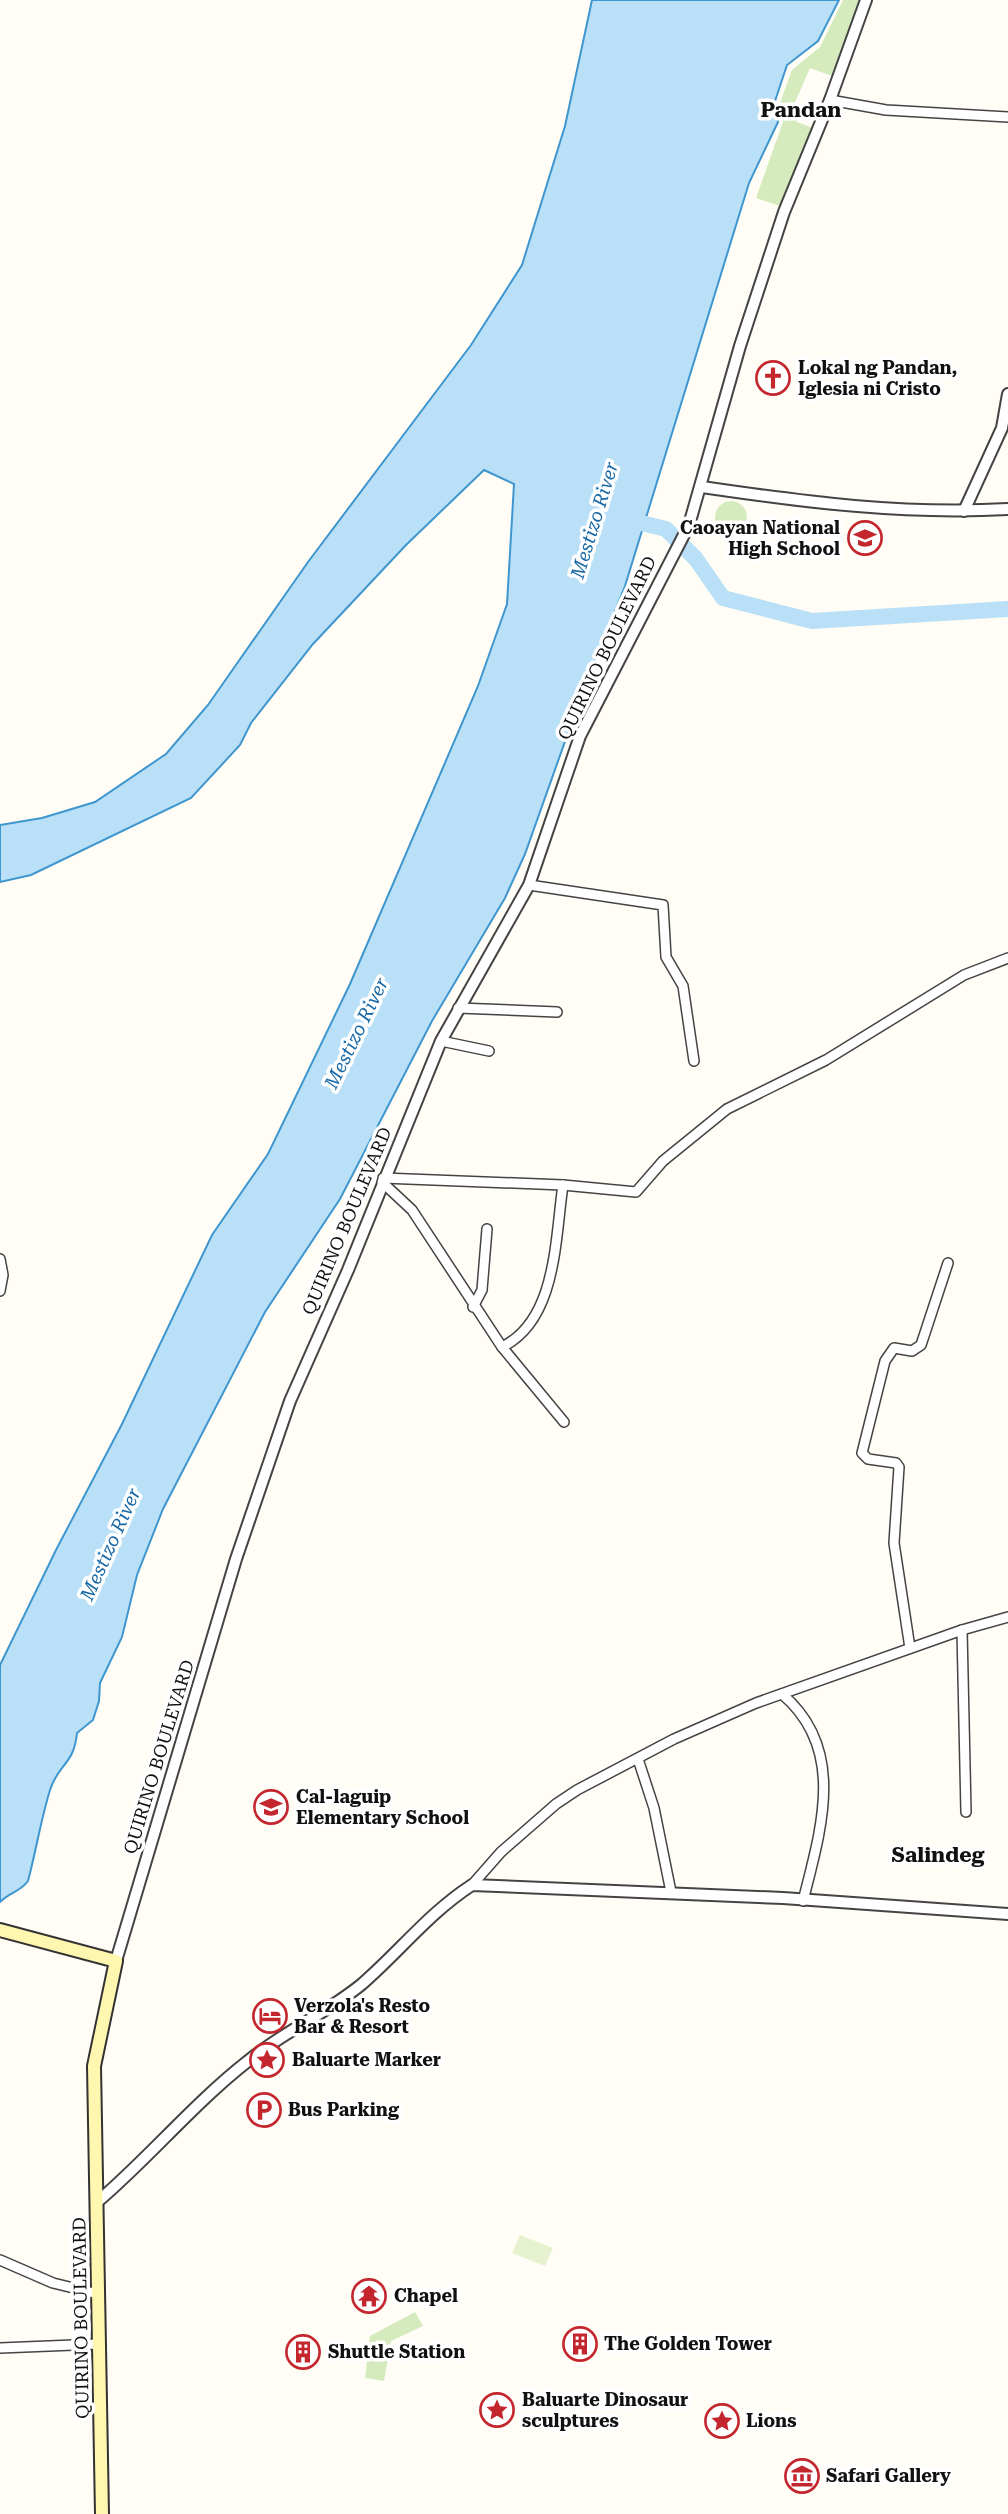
<svg xmlns="http://www.w3.org/2000/svg" width="1008" height="2514" font-family="'Roboto Serif',serif">
<rect width="100%" height="100%" fill="#fffdf5"/>
<g fill="#d5ebbd">
<path d="M843,0H859L832,76L810,68L794,105L797,122L813,128L780,206L756,198L783,122L780,103L792,70L820,47Z"/>
<circle cx="731" cy="517" r="16"/>
<path d="M415,2312L423,2326L391,2341L384,2381L365,2378L370,2336Z"/>
</g>
<path fill="#e6f2cf" d="M520,2235L553,2248L545,2266L512,2253Z"/>
<path fill="#b9e0f7" stroke="#3f96cf" stroke-width="2" d="M592,0H839L818,41L787,65L775,101L778,122L749,183L625,586L584,688L525,854L505,898L432,1021L340,1199L265,1312L163,1509L137,1575L122,1637L100,1683L99,1701L93,1720L77,1733C74,1765 58,1764 50,1790C41,1819 36,1851 28,1881C20,1892 10,1892 0,1902V1665L56,1550L122,1424L212,1235L268,1154L350,984L478,686L507,604L514,484L484,470L406,545L313,644L251,723L240,745L191,798L31,875L0,882V825L42,818L95,802L166,754L208,705L308,562L471,345L522,265L565,126Z"/>
<g fill="none" stroke-linecap="round" stroke-linejoin="round">
<path stroke="#b9e0f7" stroke-width="16" d="M625,519L666,529L696,559L723,598L812,621L1008,609"/>
<g stroke="#444" stroke-width="12">
<g id="minor">
<path d="M830,100L886,110L1008,117"/>
<path d="M529,885L663,905L666,957L683,986L694,1061"/>
<path d="M458,1008L557,1012"/>
<path d="M441,1041L489,1051"/>
<path d="M383,1178L563,1185L636,1192L663,1161L727,1109L826,1060L964,975L1008,958"/>
<path d="M382,1182L412,1210L502,1347L564,1422"/>
<path d="M0,1259L3,1275L0,1291"/>
<path d="M473,1307L482,1290L487,1229"/>
<path d="M502,1347C557,1320 555,1239 563,1185"/>
<path d="M962,1630L966,1812"/>
<path d="M910,1648L894,1543L899,1467L896,1463L868,1459L862,1453L885,1361L894,1348L912,1351L921,1345L948,1263"/>
<path d="M782,1694C847,1749 821,1829 803,1901"/>
<path d="M638,1759L654,1808L671,1892"/>
<path d="M472,1885L501,1852L556,1804L577,1790L674,1739L756,1703L962,1630L1008,1617"/>
<path d="M0,2260L53,2283L98,2294"/>
<path d="M0,2348L98,2344"/>
</g>
</g>
<g stroke="#444" stroke-width="14">
<g id="tertiary">
<path d="M702,487C804,502 904,515 1008,509"/>
<path d="M964,511L1002,428L1008,394"/>
<path d="M116,1961L236,1559L290,1401L348,1270L441,1041L529,885L580,736L689,525L740,346L784,212L830,100L866,0"/>
<path d="M96,2203C149,2158 193,2104 248,2061C283,2032 327,2013 362,1984C401,1950 429,1913 472,1885L783,1898L1008,1914"/>
</g>
</g>
<g stroke="#333" stroke-width="16">
<path id="secondary" d="M0,1930L116,1961L94,2066L102,2514"/>
</g>
<use href="#minor" stroke="#fff" stroke-width="9"/>
<use href="#tertiary" stroke="#fff" stroke-width="10"/>
<use href="#secondary" stroke="#fff6b0" stroke-width="12"/>
</g>
<defs>
<g id="church-ring" transform="scale(1.75)"><circle r="9.5" fill="#fff" stroke="#c4262e" stroke-width="1.5"/><path d="M-1.2-6h2.4v3.5h3.3v2.4h-3.3V6h-2.4V-.1h-3.3v-2.4h3.3Z" fill="#c4262e"/></g>
<g id="school-ring" transform="scale(1.75)"><circle r="9.5" fill="#fff" stroke="#c4262e" stroke-width="1.5"/><path d="M0-5L7-2L0 1L-7-2ZM-4 1L0 2.5L4 1V4Q0 6-4 4Z" fill="#c4262e"/></g>
<g id="hotel-ring" transform="scale(1.75)"><circle r="9.5" fill="#fff" stroke="#c4262e" stroke-width="1.5"/><path d="M-6-4.5h1.5V1H6V5H4.5V3h-9V5H-6ZM-4 0a1.8 1.8 0 1 1 3.6 0ZM.5 0V-2.5h3Q6-2.5 6 0Z" fill="#c4262e"/></g>
<g id="sight-ring" transform="scale(1.75)"><circle r="9.5" fill="#fff" stroke="#c4262e" stroke-width="1.5"/><path d="M0-6L1.8-2.2L6-1.7L2.9 1.2L3.7 5.4L0 3.3L-3.7 5.4L-2.9 1.2L-6-1.7L-1.8-2.2Z" fill="#c4262e"/></g>
<g id="parking-ring" transform="scale(1.75)"><circle r="9.5" fill="#fff" stroke="#c4262e" stroke-width="1.5"/><path d="M-3.5-5.5H1a3.5 3.5 0 0 1 0 7H-1V5.5H-3.5ZM-1-3.4V-.6H.8a1.4 1.4 0 0 0 0-2.8Z" fill="#c4262e"/></g>
<g id="temple-ring" transform="scale(1.75)"><circle r="9.5" fill="#fff" stroke="#c4262e" stroke-width="1.5"/><path d="M0-6L5-2H3V0L6.5 2.5H4V6H1.5V3h-3V6H-4V2.5H-6.5L-3 0V-2H-5Z" fill="#c4262e"/></g>
<g id="building-ring" transform="scale(1.75)"><circle r="9.5" fill="#fff" stroke="#c4262e" stroke-width="1.5"/><path d="M-4-6H4V6H1V3H-1V6H-4ZM-2.5-4.3h1.7v1.8h-1.7ZM.8-4.3h1.7v1.8H.8ZM-2.5-1h1.7V.8h-1.7ZM.8-1h1.7V.8H.8Z" fill="#c4262e"/></g>
<g id="museum-ring" transform="scale(1.75)"><circle r="9.5" fill="#fff" stroke="#c4262e" stroke-width="1.5"/><path d="M0-6L6-3V-2H-6V-3ZM-5-1h2V3h-2ZM-1-1h2V3h-2ZM3-1h2V3H3ZM-6 4H6V6H-6Z" fill="#c4262e"/></g>
</defs>
<g fill-rule="evenodd">
<use href="#church-ring" x="773" y="378"/>
<use href="#school-ring" x="865" y="538"/>
<use href="#school-ring" x="271" y="1807"/>
<use href="#hotel-ring" x="270" y="2016"/>
<use href="#sight-ring" x="267" y="2060"/>
<use href="#parking-ring" x="264" y="2110"/>
<use href="#temple-ring" x="369" y="2296"/>
<use href="#building-ring" x="580" y="2344"/>
<use href="#building-ring" x="303" y="2352"/>
<use href="#sight-ring" x="497" y="2410"/>
<use href="#sight-ring" x="722" y="2421"/>
<use href="#museum-ring" x="802" y="2476"/>
</g>
<g text-anchor="middle" stroke-width="7" stroke-linejoin="round" paint-order="stroke">
<g font-size="18" font-weight="bold" fill="#111" stroke="#fff" text-anchor="start">
<text x="798" y="374">Lokal ng Pandan,<tspan x="798" dy="21">Iglesia ni Cristo</tspan></text>
<text x="840" y="534" text-anchor="end">Caoayan National<tspan x="840" dy="21">High School</tspan></text>
<text x="296" y="1803">Cal-laguip<tspan x="296" dy="21">Elementary School</tspan></text>
<text x="294" y="2012">Verzola's Resto<tspan x="294" dy="21">Bar &amp; Resort</tspan></text>
<text x="292" y="2066">Baluarte Marker</text>
<text x="288" y="2116">Bus Parking</text>
<text x="394" y="2302">Chapel</text>
<text x="604" y="2350">The Golden Tower</text>
<text x="328" y="2358">Shuttle Station</text>
<text x="522" y="2406">Baluarte Dinosaur<tspan x="522" dy="21">sculptures</tspan></text>
<text x="746" y="2427">Lions</text>
<text x="826" y="2482">Safari Gallery</text>
</g>
<g font-size="18" fill="#111" stroke="#fff">
<text transform="translate(607 648) rotate(-64)" y="6">QUIRINO BOULEVARD</text>
<text transform="translate(347 1221) rotate(-67)" y="6">QUIRINO BOULEVARD</text>
<text transform="translate(159 1757) rotate(-73)" y="6">QUIRINO BOULEVARD</text>
<text transform="translate(81 2318) rotate(-91)" y="6">QUIRINO BOULEVARD</text>
</g>
<g font-size="19" font-style="italic" fill="#1768a6" stroke="#fff">
<text transform="translate(594 520) rotate(-73)" y="7">Mestizo River</text>
<text transform="translate(356 1033) rotate(-64)" y="7">Mestizo River</text>
<text transform="translate(110 1544) rotate(-66)" y="7">Mestizo River</text>
</g>
<g font-size="21" font-weight="bold" fill="#111" stroke="#fff">
<text x="801" y="117">Pandan</text>
<text x="938" y="1862">Salindeg</text>
</g>
</g>
</svg>
